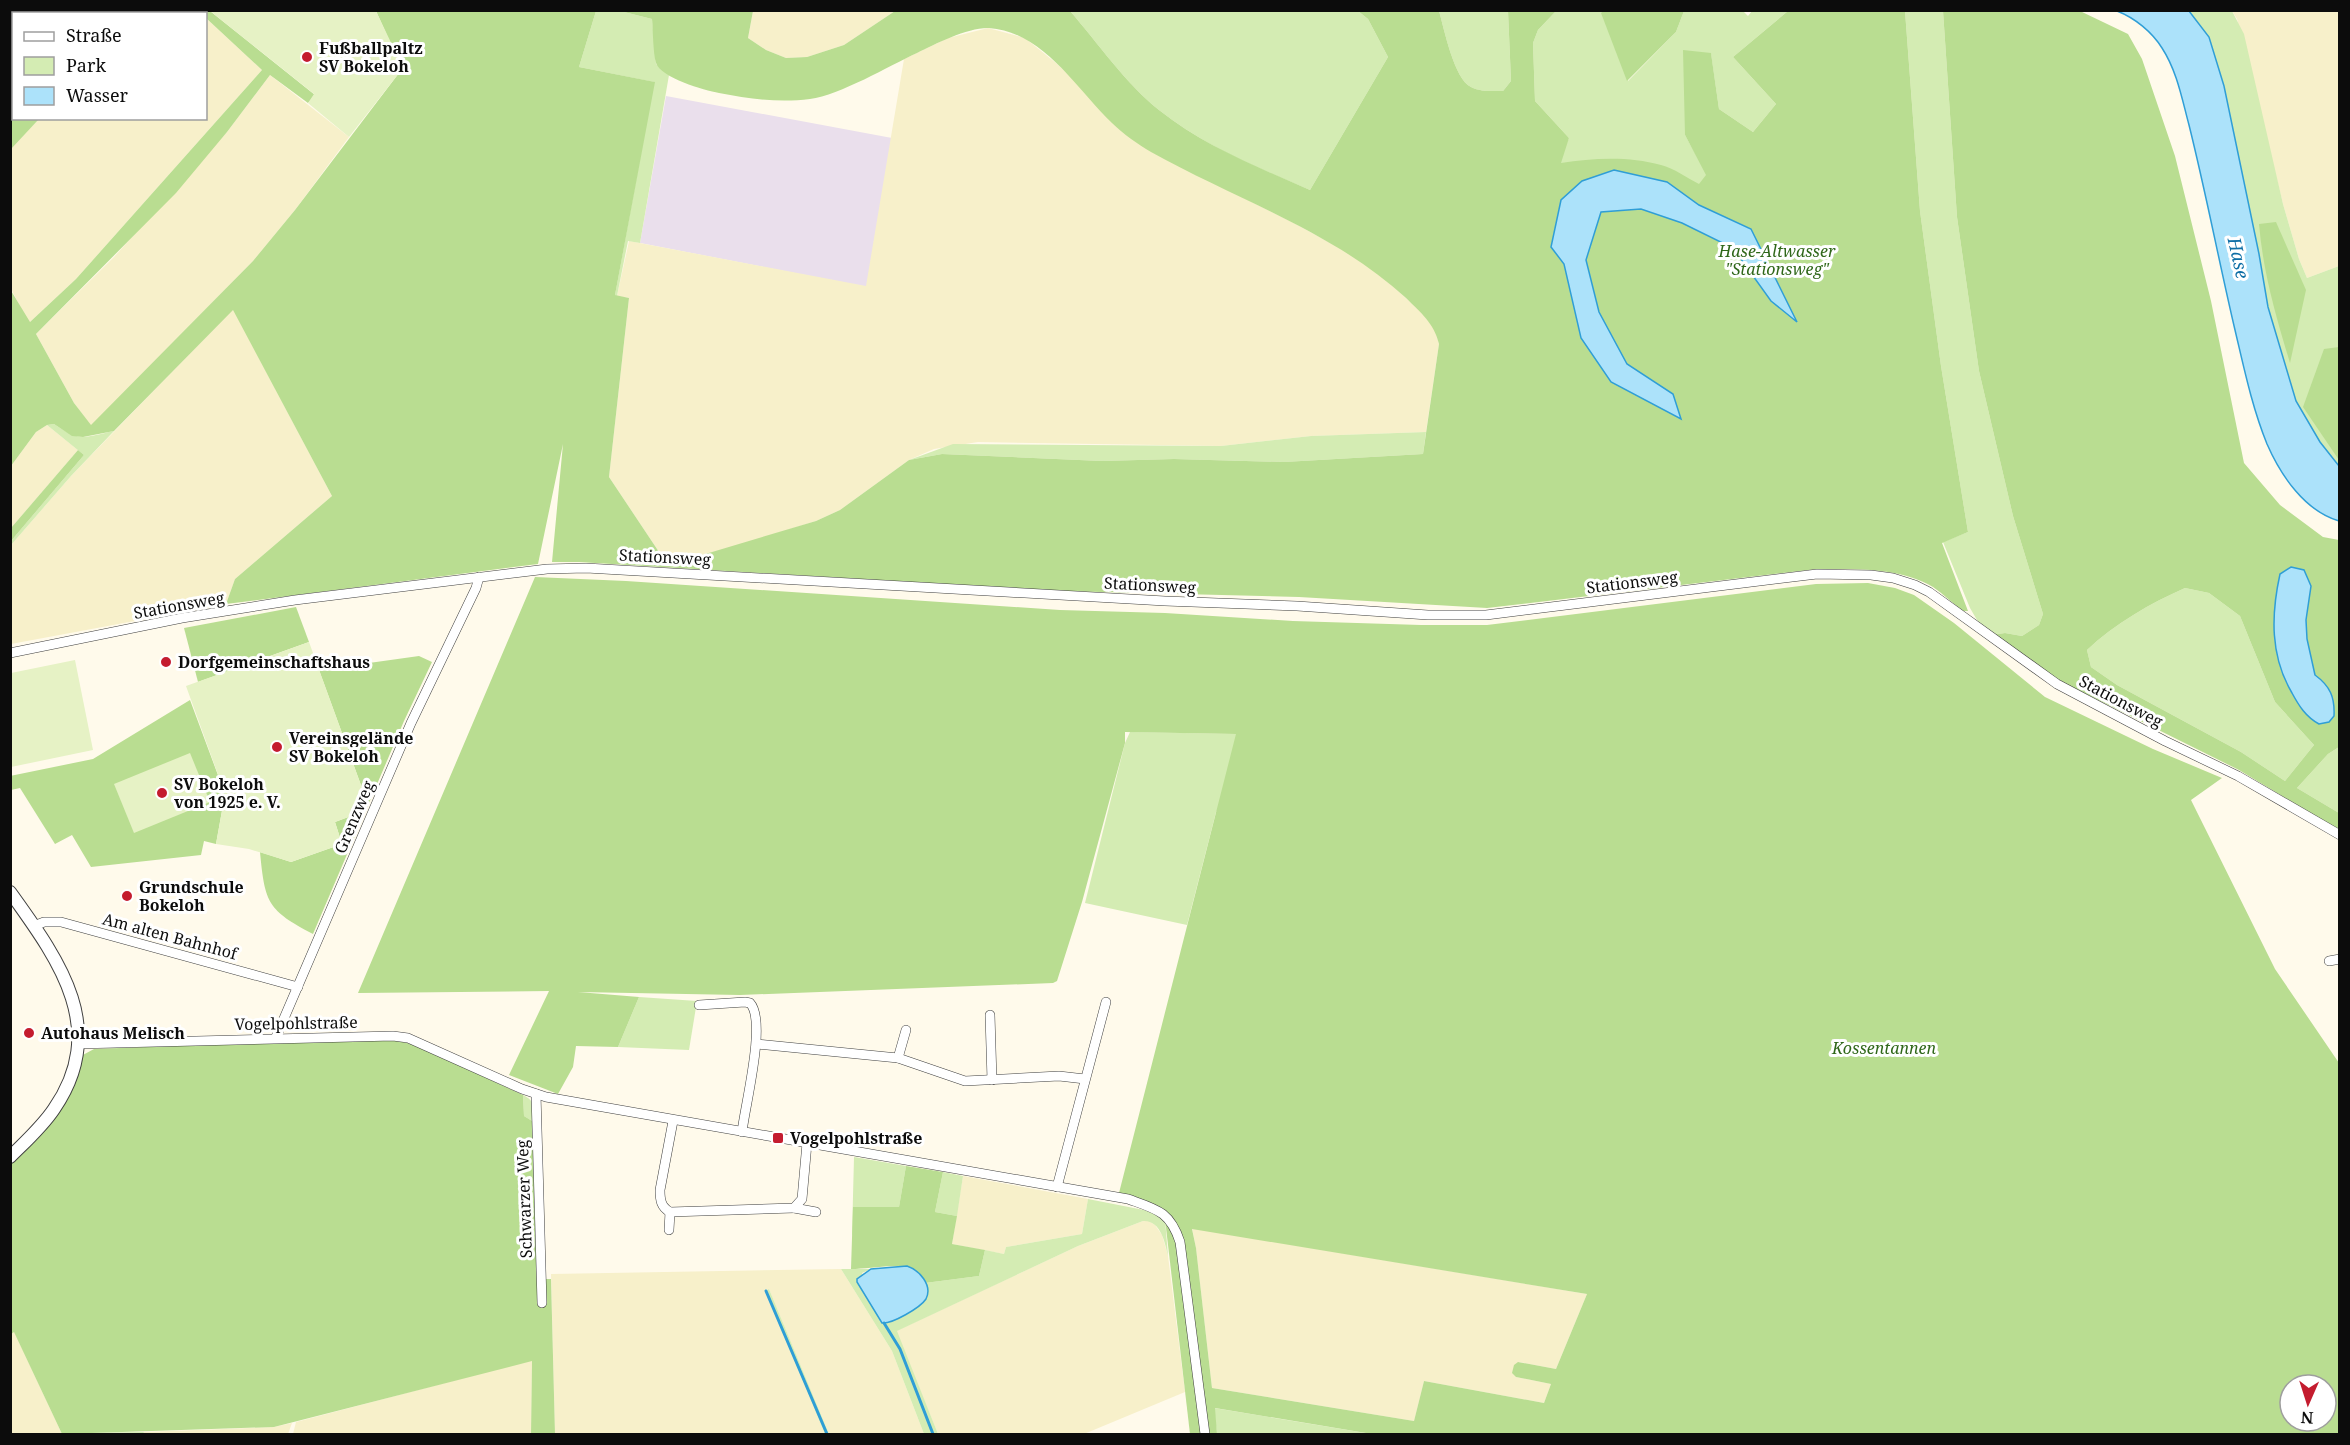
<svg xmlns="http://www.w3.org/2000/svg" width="2350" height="1445" font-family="'Noto Serif',serif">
<rect width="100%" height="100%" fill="#fffaeb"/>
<path fill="#eadfec" d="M666,96L892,138L867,287L640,243Z"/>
<g fill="#f7f0ca">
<path d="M129,10H197L200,13L127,14Z"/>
<path d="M11,11H63L60,13L14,14L13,58L11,61Z"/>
<path d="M753,11H895L844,45L807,57L786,58L766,50L748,38Z"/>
<path d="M2232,11H2339V266L2307,278L2299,259L2283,204L2237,19Z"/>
<path d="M206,18L262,70L76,279L29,323L11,289L10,149L39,119L206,118Z"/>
<path d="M988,28L1025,38L1056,63L1150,151L1292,222L1345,251L1382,276L1421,312L1435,329L1439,344L1426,432L1311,436L1221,446L978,442L934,449L909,460L840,510L816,521L727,549L682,561H665L609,477L629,298L617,296L629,241L866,286L904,59L948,38Z"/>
<path d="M270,75L349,137L295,210L253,261L91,426L74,403L36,334L114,257L227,132Z"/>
<path d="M233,309L332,496L235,579L226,604L11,644V545L71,476Z"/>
<path d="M47,425L78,450L11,528V466L36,432Z"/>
<path d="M963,1176L1088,1199L1082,1234L1006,1247L1004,1254L952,1244Z"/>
<path d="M1143,1221H1149L1155,1225L1162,1235L1168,1256L1185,1392L1084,1434H938L896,1331L1078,1246Z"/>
<path d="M1192,1228L1587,1294L1556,1369L1519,1362L1516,1377L1551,1384L1544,1403L1424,1381L1414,1421L1212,1388L1196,1248Z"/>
<path d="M841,1269L892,1351L924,1434H829L769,1289L765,1291L825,1434H555L551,1274Z"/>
<path d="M14,1331L62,1434H11L10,1334Z"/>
<path d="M532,1360L531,1434H293L296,1422Z"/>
<path d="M292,1423L288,1434H143L144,1432L274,1427Z"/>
</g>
<g fill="#d4ecb3">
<path d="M596,11H620L652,19L656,64L669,75L640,243L628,241L617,296L615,295L654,82L579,67Z"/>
<path d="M1070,11H1358L1368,19L1388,57L1310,190C1258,168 1204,146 1159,110C1126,84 1098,43 1070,11Z"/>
<path d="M1439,11H1508L1511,81L1503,91C1492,91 1481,92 1471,87C1454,79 1444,28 1439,11Z"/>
<path d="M1556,11H1604L1602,13L1628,81L1676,32L1684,11H1743L1748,16L1752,11H1788L1733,57L1776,104L1753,132L1719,109L1711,54L1685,135L1707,175L1700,184L1535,217L1569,138L1535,101L1533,43L1538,30Z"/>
<path d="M1905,11H1943L1957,217L1979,371L2013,516L2043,614L2039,625L2022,636L2005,633L1991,635L1977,620L1970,608L1943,542L1968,532L1941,366L1920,211Z"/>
<path d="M2189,11H2232L2244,34L2283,204L2299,259L2307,278L2339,266V466L2320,442L2296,401L2268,307L2259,254L2224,86L2209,37Z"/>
<path d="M54,424C81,443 84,437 114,431L71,476L11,545V541L84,455L47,425Z"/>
<path d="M1426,432L1423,454L1284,462L1174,459L1102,461L942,454L909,460L953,444L1221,446L1311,436Z"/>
<path d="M2185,588L2209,593L2240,616L2275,702L2314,745L2285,781L2241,752L2117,685L2091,667L2087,650C2114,624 2151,603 2185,588Z"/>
<path d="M1271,731L1216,812L1187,925L1085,903L1125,743L1130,732L1237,734Z"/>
<path d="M2339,747V813L2297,788L2328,754Z"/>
<path d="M639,997L697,1001L689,1050L618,1047Z"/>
<path d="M523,1095C536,1101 536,1111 537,1124L524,1116Z"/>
<path d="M854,1157L906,1166L899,1207L887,1208L852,1235Z"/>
<path d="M943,1172L963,1176L957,1216L935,1212Z"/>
<path d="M1088,1199L1149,1211L1165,1219L1168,1256C1165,1243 1161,1220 1143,1221L1078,1246L897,1331L938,1434H924L892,1351L841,1269H871L862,1273L881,1322L888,1323L924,1301L927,1296L925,1283L979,1276L985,1250L1004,1254L1006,1247L1082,1234Z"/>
<path d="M769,1289L829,1434H825L765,1291Z"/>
<path d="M1214,1408L1372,1434H1217Z"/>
<path d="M144,1432L143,1434H11Z"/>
</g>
<g fill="#b9dd91" fill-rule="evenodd">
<path d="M1605,10H1684V11L1676,32L1627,81L1601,13Z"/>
<path d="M63,11V10L129,11L127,14L60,13Z"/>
<path d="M197,11H210L315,95L308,103L270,75L227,132L176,193L36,334L74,403L91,425L253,261L295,210L402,69L376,11H596L579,67L655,82L615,295L629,298L609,477L665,561H682L816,521L840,510L909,460L942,454L1102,461L1174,459L1284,462L1423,454L1439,344C1434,323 1421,313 1406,298C1333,231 1237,200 1151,152C1138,144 1123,134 1112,123C1076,89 1044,32 989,28C969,27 935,44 917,53C889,66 840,95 810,99C780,103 749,99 719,93C704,90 661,78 656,63C653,53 653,30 652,19L620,11H753L748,38L766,50L786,58L807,57L844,45L895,11H1070C1098,43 1126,84 1159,110C1204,146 1258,167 1310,190L1388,57L1368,19L1358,11H1439C1444,28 1454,79 1471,87C1481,92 1492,91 1503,91L1511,81L1508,11H1556L1538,30L1533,43L1535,101L1569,138L1561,163C1593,158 1629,156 1661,165C1674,168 1687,178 1699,184L1706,175L1685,135L1683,50L1711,53L1719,109L1753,132L1776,104L1733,57L1788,11H1905L1920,211L1941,366L1968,532L1942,543L1968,611H1962C1953,603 1943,594 1933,587C1900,567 1854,569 1817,569L1487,608L1299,597L1061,591L579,562H552L563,444L538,564L226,604L235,579L332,496L233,310L114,431L83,437L72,436L54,424L47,425L36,432L11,466L10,289L30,322L76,279L262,70L206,18V14L200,13ZM1667,182L1699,205L1751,229L1796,320L1771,301L1733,248L1682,223L1641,209L1600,212L1586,260L1599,312L1627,364L1673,394L1581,338L1564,264L1551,247L1561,200Z"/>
<path d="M1943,11H2080L2128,34L2142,59L2175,156L2211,301L2244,463L2280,505L2323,537L2339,540V747L2328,754L2297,788L2339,813V830L2239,770L2062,682L1991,635L2005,633L2022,636L2039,625L2043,614L2013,516L1979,371L1957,217ZM2185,588L2209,593L2240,616L2275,702L2314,745L2285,781L2241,752L2117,685L2091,667L2087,650C2114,624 2151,603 2185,588Z"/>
<path d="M13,58L14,118L39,119L11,149L10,61Z"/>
<path d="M2276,222L2306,290L2290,363C2276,317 2263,272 2259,224Z"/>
<path d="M2339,347L2340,460H2339L2303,407L2324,349Z"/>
<path d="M78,450L84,455L11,541V528Z"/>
<path d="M535,577L626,581L1060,610L1165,613L1293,621L1421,625H1487L1816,584L1868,583L1895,588L1914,595L1954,623L2045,697L2153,749L2222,778L2191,800L2275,969L2339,1063V1434H1372L1215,1408L1217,1434H1207L1176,1226L1119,1193L1236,734L1125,732V743L1082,902L1057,981L1053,983L740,995L578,992L639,997L618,1047L576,1046L573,1067L558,1094L509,1075L549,991L358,993ZM1192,1229L1587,1294L1556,1369L1518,1362L1514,1365L1512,1373L1516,1377L1551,1384L1544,1403L1424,1381L1414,1421L1212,1388L1196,1248ZM2290,1385H2326V1421H2290Z"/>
<path d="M296,607L309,642L198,682L184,628Z"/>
<path d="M419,656L432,662L404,721L313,934C268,910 265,904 260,852L291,862L342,844L335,822L359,813L366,799L319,670Z"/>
<path d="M190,700L225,794L216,844L204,841L201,855L91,867L72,835L55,844L20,788L11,790L10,776L93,759Z"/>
<path d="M394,1040L416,1045L523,1095L524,1116L537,1124L542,1279H551L555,1434H531L532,1361L274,1427L62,1434L14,1332L11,1334L10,1165L42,1128L81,1056L94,1049L274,1042Z"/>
<path d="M906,1166L943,1172L935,1212L957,1216L952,1244L985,1250L979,1276L925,1283C916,1257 876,1269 851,1269L853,1207H899Z"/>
<path d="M1165,1219L1178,1243L1203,1434H1190Z"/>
</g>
<g fill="#e6f2c5">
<path d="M210,11H376L403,68L349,137L308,103L314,94Z"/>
<path d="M309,642L366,799L359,813L335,822L342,844L291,862L249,849L216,844L225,794L186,686Z"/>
<path d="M75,660L93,750L11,767V673Z"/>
<path d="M190,753L210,802L134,833L114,784Z"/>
</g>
<g fill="#ace2fa" stroke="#2f9ed6" stroke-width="1.5">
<path d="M2117,11H2189L2209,37L2224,86L2259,254L2268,307L2296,401L2320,442L2339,466V521C2305,511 2281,476 2267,444C2252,407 2244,368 2235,330C2219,262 2206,193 2189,125C2182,99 2177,71 2162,48C2152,32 2135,18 2117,11Z"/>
<path d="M1614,170L1667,182L1699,205L1751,229L1797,322L1771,301L1733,248L1682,223L1641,209L1601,212L1586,260L1599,312L1627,364L1673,394L1681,419L1611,382L1581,338L1564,264L1551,247L1561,200L1582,181Z"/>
<path d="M2291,567L2304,570L2311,586L2306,620L2307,639L2315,675C2330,686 2335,697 2334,716L2329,722L2319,724C2306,717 2299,706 2292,693C2270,656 2271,615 2280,574Z"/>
<path d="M907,1266C919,1270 933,1285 926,1299C920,1308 892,1324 882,1323L857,1282V1279L871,1269Z"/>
</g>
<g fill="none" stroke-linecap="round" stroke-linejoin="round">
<g stroke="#2f9ed6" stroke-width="3">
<path d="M766,1291L827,1434"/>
<path d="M884,1323L900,1349L933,1434"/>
</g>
<g stroke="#3f3f3f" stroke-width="10">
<g id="minor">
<path d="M10,653L182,618L295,600L547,569L586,568L1165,601L1297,606L1428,615H1486L1817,574L1871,575L1893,578L1915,585L1929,592L2057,684L2165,741L2238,776L2340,835"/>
<path d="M34,926L44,922H61L298,987"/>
<path d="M2329,961L2340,959"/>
<path d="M699,1005L745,1002L750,1003C767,1021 745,1105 742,1132"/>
<path d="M990,1015L992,1080"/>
<path d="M276,1037L411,723L476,588L479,577"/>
<path d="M77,1044L393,1036L408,1038L522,1089L546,1097L1128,1199C1156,1209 1170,1211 1180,1242L1205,1434"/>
<path d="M757,1044L898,1058L965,1081L1059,1076L1085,1079"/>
<path d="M898,1058L906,1030"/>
<path d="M536,1094L542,1303"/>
<path d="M673,1121L660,1190C660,1200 661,1207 670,1212L794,1208L802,1199L807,1143"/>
<path d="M1057,1187L1106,1002"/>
<path d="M794,1208L816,1212"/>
<path d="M669,1230L670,1212"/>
</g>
</g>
<g stroke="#3f3f3f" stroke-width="14">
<path id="tertiary" d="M10,892C58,959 110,1028 54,1109C42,1127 25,1142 10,1157"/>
</g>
<use href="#minor" stroke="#fff" stroke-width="9"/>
<use href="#tertiary" stroke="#fff" stroke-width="12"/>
</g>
<g fill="#c41c2f" stroke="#fff" stroke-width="2">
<circle cx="307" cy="57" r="6"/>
<circle cx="166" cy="662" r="6"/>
<circle cx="277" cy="747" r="6"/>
<circle cx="162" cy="793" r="6"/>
<circle cx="127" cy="896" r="6"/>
<circle cx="29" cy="1033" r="6"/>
<rect x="772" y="1132" width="12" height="12" rx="3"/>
</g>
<g text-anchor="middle" stroke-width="6" stroke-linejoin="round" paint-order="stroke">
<g font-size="16" font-weight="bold" fill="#0c0c0c" stroke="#fff" text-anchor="start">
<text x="319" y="54">Fußballpaltz<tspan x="319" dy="18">SV Bokeloh</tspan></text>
<text x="178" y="668">Dorfgemeinschaftshaus</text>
<text x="289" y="744">Vereinsgelände<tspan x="289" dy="18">SV Bokeloh</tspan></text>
<text x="174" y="790">SV Bokeloh<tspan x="174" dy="18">von 1925 e. V.</tspan></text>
<text x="139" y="893">Grundschule<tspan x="139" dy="18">Bokeloh</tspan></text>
<text x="41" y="1039">Autohaus Melisch</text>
<text x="790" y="1144">Vogelpohlstraße</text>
</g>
<g font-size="16" font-style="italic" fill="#2f6719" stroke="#fff">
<text x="1777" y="257">Hase-Altwasser<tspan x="1777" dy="18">"Stationsweg"</tspan></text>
<text x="1884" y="1054">Kossentannen</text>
</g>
<g font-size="16" fill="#0c0c0c" stroke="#fff">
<text transform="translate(665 557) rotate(3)" y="6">Stationsweg</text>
<text transform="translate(1632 582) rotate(-7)" y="6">Stationsweg</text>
<text transform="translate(1150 585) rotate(3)" y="6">Stationsweg</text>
<text transform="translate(179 605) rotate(-10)" y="6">Stationsweg</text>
<text transform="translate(2121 701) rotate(28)" y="6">Stationsweg</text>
<text transform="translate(354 817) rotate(-67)" y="6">Grenzweg</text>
<text transform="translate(170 936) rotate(15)" y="6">Am alten Bahnhof</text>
<text transform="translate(296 1023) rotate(-1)" y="6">Vogelpohlstraße</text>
<text transform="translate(524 1199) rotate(-92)" y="6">Schwarzer Weg</text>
</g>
<g font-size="18" font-style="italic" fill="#0e6ea5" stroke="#fff">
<text transform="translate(2238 258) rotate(77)" y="6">Hase</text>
</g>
</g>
<rect width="2350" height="1445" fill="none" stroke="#0c0c0c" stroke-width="24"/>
<rect x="12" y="12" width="195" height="108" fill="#ffffff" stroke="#9e9e9e" stroke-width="1.5"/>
<rect x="24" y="32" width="30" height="9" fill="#ffffff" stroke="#9e9e9e" stroke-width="1.5"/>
<text x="66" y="42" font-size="18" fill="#0c0c0c">Straße</text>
<rect x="24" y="57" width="30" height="18" fill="#d4ecb3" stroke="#9e9e9e" stroke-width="1.5"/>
<text x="66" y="72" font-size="18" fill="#0c0c0c">Park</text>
<rect x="24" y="87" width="30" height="18" fill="#ace2fa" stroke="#9e9e9e" stroke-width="1.5"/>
<text x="66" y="102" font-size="18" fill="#0c0c0c">Wasser</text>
<g transform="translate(2308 1403) rotate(183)"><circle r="28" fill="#ffffff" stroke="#9e9e9e" stroke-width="1.5"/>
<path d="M0-4.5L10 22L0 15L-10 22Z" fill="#c41c2f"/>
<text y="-9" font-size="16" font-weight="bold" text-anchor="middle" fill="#0c0c0c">N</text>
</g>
</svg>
